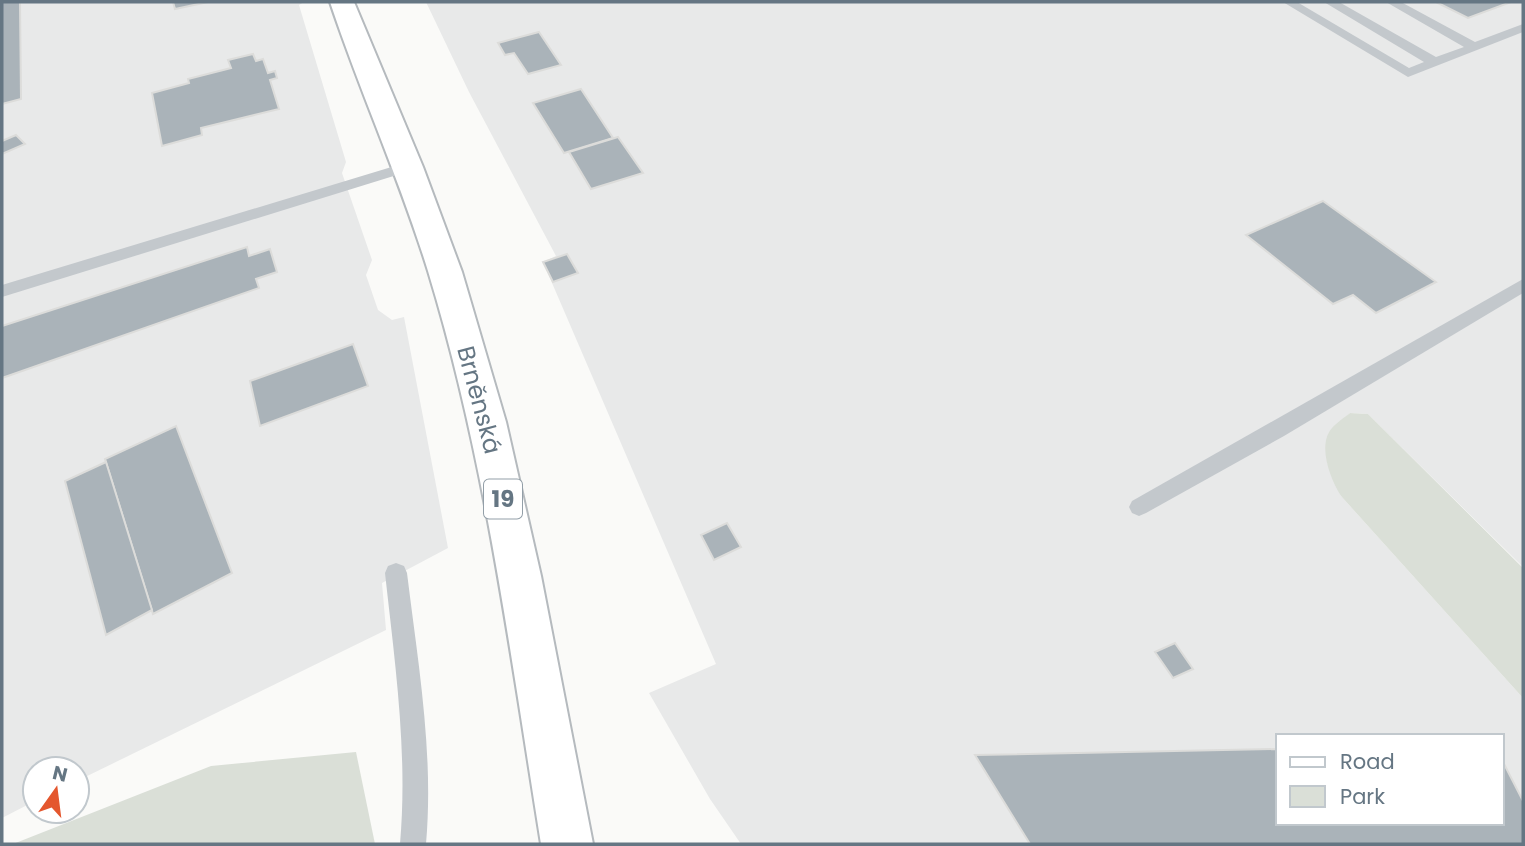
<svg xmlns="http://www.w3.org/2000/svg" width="1525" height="846" font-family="Poppins,sans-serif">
<rect width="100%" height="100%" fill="#fafaf8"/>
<g fill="#e8e9e9" fill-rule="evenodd">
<path d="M2,2H304L299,5L346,162L342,173L372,260L366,275L378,310L392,320L404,317L448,548L382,583L386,630L77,781V769H35V801L2,818Z"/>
<path d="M426,2H1523V567L1368,414L1350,413L1329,432L1327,442V462L1341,496L1523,698V844H741L710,799L649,693L716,664L543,262L556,256L469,92ZM1278,736H1502V823H1278Z"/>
</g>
<g fill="#dadfd7">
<path d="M1350,413L1368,414L1523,568V698L1341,496C1331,480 1319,450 1329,432C1333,425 1344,418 1350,413Z"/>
<path d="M356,752L375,844H13L211,766Z"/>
</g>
<g fill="#aab3b9" stroke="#dcdcda" stroke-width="2">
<path d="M2,2H20L21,99L2,104Z"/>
<path d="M173,2H208L175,9Z"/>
<path d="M1436,2H1511L1468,18Z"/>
<path d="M539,32L561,65L528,74L514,53L505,55L498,43Z"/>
<path d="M253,54L256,61L263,59L268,73L275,71L277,78L270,80L279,109L201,128L202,135L162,146L152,93L189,83L188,79L231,68L228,60Z"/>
<path d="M581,89L613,138L564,153L533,103Z"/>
<path d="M16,135L25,144L2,154V141Z"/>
<path d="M618,137L643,173L591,189L569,152Z"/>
<path d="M1323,201L1436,282L1376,313L1353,295L1333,304L1246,235Z"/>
<path d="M247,247L249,256L270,249L277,272L256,279L259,288L2,378V326Z"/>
<path d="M567,254L578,273L553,282L543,262Z"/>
<path d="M353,344L368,386L260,426L250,381Z"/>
<path d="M176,426L232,573L153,614L105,459Z"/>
<path d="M106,462L152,610L106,635L65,481Z"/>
<path d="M727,523L741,547L714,560L701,535Z"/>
<path d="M1175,643L1193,669L1173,678L1155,652Z"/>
<path d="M1278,749V823H1502V760L1523,801V844H1030L975,755Z"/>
</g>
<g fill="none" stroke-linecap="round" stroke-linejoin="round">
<g stroke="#b5babe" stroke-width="4">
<path id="primary" d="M330,2H354L423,167L462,272L506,422L541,576L593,844H541C510,652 485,457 428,271C400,180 360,92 330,2Z"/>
</g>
<g fill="#c3c8cc" fill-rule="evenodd">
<path d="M1283,2H1297L1409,68L1424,62L1324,2H1339L1436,57L1464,47L1386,2H1401L1475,42L1523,24V32L1408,77Z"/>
<path d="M408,162L413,164L416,167L413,170L2,297V285Z"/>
<path d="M1523,279V293L1284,436L1146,513L1139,516L1132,513L1129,507L1132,501Z"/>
<path d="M396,563L404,566L407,573C418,663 434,753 426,844H400C408,753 395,664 385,573L388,566Z"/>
</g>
<use href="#primary" fill="#fff" fill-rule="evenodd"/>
</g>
<g text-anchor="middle" stroke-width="7" stroke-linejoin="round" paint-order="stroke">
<rect fill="#fff" stroke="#939fa8" stroke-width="2" x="484" y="479.5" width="38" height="39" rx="5"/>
<g font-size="23" font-weight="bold" fill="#657683">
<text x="503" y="507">19</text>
</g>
<g font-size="24" fill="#657683" stroke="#fff">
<text transform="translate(479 400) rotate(75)" y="8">Brněnská</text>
</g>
</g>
<rect width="1525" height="846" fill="none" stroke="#657683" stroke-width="7"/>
<rect x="1276" y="734" width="228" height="91" fill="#ffffff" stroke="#c1c8cd" stroke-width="2"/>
<rect x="1290" y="757" width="35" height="10" fill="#ffffff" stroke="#c1c8cd" stroke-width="2"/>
<text x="1340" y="769" font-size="21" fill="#657683">Road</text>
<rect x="1290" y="786" width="35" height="21" fill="#dadfd7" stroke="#c1c8cd" stroke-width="2"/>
<text x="1340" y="804" font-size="21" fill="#657683">Park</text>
<g transform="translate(56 790) rotate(14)"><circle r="33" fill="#ffffff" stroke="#c1c8cd" stroke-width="2"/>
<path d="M0-5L12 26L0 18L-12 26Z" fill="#e4572e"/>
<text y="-10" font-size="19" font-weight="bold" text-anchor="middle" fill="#657683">N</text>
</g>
</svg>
